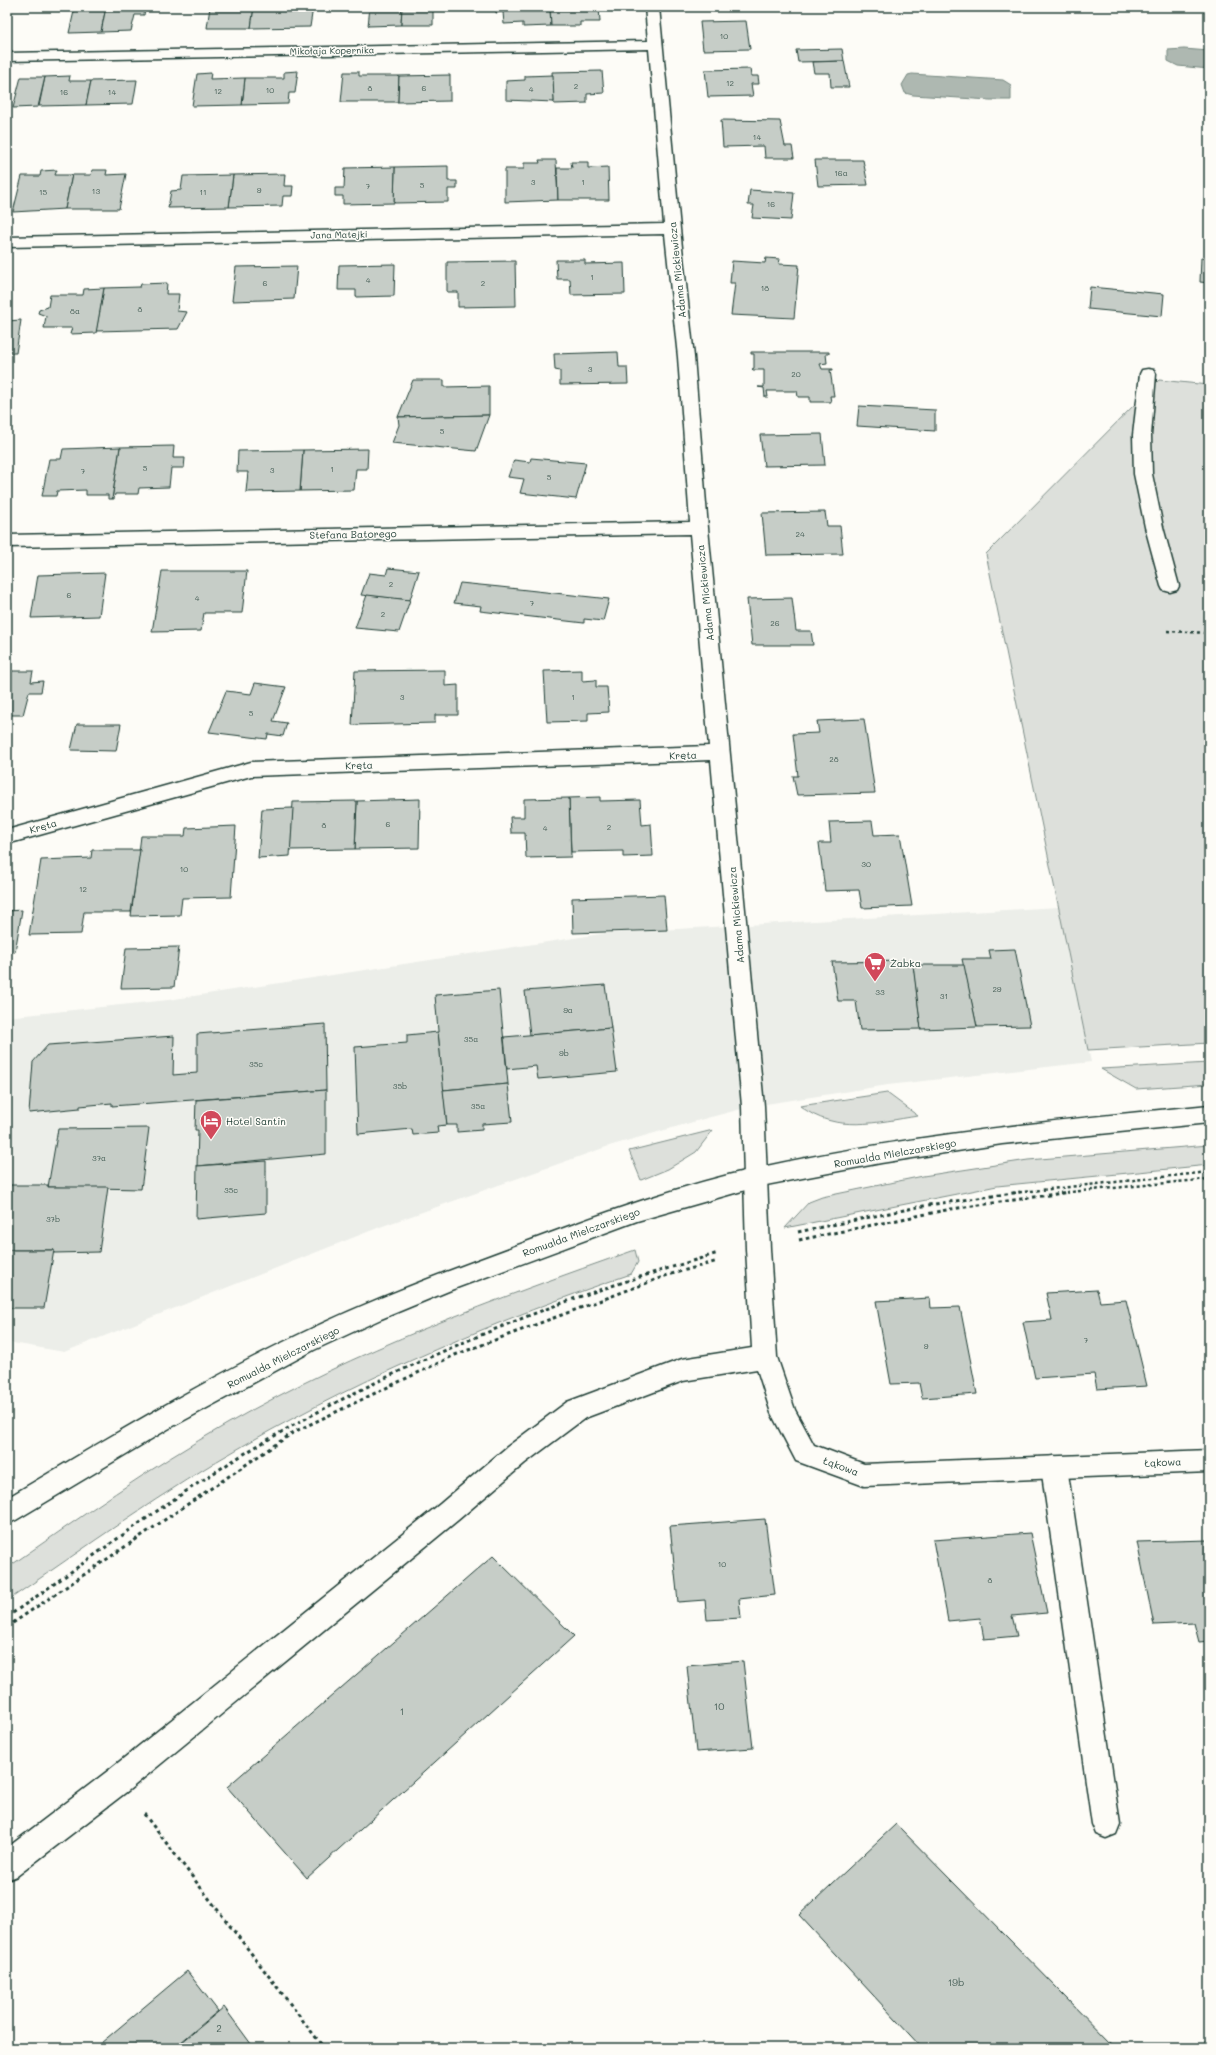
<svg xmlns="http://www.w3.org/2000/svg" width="1216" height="2055" font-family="Mali,sans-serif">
<rect width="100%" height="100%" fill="#fdfcf7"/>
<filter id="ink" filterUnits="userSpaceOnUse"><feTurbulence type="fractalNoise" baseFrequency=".025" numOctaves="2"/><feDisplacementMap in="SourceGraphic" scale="8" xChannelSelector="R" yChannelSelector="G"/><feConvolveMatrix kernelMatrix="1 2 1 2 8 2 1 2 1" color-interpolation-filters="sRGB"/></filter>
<g filter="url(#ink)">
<path fill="#eceee9" d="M1059,907L1091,1062L888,1085L753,1106L707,1118L609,1146L380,1227L64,1352L7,1342V1017L168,1000L607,933Z"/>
<g fill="#dde0db" stroke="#7e8e88">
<path d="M1159,380L1209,385V1043L1088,1050L986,554Z"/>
<path d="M1209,1063V1084L1136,1089L1101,1069Z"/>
<path d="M887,1093L918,1116C877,1122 836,1134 800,1106Z"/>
<path d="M713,1130L696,1152L668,1169L641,1180L629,1151Z"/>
<path d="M1209,1145V1165L997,1186L785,1228L809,1202L822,1197L923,1176L1028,1160Z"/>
<path d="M635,1250L638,1262L631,1274C499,1319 370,1374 248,1443C165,1490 86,1547 7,1601V1568C79,1518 151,1467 227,1424C356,1350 495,1299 635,1250Z"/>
</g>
<g fill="#aeb8b1" stroke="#75877f">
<path d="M1184,49L1209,51V69L1178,66L1168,61V50Z"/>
<path d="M912,74L1003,80L1011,85V100H990L913,95L905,93L902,85L908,75Z"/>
</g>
<g fill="#c6cdc7" stroke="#1f3d34">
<path d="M75,7H106L101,32L69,33Z"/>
<path d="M106,7H136V9H145L144,15H135L131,31L101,32Z"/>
<path d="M210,7H254L251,28H207Z"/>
<path d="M254,7H313L310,27L251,28Z"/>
<path d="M370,7H402L401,25L368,26Z"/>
<path d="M402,7H433V25H401Z"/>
<path d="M496,7H550L551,26L523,27V23L504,24L503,12L496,13Z"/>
<path d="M550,7H599L600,22H580V26H551Z"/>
<rect x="714" y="7" width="25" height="2"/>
<path d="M746,21L750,49L703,50L700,22Z"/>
<path d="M842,49L844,61L798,62L796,50Z"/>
<path d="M844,61L849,87H831L830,73H814L812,62Z"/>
<path d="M750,69L751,76H758L759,84H751L753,96L708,97L705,70Z"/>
<path d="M298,71L295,93H289L288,104L242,105L245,78H284V72Z"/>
<path d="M602,71L604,93L587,94V103L554,104L552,72Z"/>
<path d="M344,72H359V76H399L398,102H341Z"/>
<path d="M211,73L210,79L245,78L242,105L192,106L197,74Z"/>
<path d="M450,75V101L398,102L399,76Z"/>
<path d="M553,75L554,102L506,100V81L525,80V76Z"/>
<path d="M70,76L69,81H91L86,105L39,106L45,77Z"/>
<path d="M21,77H45L38,107L13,108Z"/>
<path d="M137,80L133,104L86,105L91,81Z"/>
<path d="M721,120L780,121L785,146H792L794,158H765L764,146L723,147Z"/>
<path d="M539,160H556L558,200L505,202V169H524V163H540Z"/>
<path d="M815,160H863L868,185L818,186Z"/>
<path d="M571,162H588V168L608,167L609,200H558L557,168H572Z"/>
<path d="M448,166V181H457V189H448V202L394,203L395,167Z"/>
<path d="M395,167L394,203L343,204V196H335V188H344L345,168Z"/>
<path d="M57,170L55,175H72L65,209L13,212L22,176H40L41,171Z"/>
<path d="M92,170H107L106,175L126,174L119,209H65L72,175H91Z"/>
<path d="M285,174L284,186H293L292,196H283L282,206L229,207L233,175Z"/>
<path d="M233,175L229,207L168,208L171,191L181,190L183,176Z"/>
<path d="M750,190L794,193L791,220L752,218L754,205H748Z"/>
<path d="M766,258L780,259L779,264L799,265L794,318L731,315L735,283H730L732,261L765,263Z"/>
<path d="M1201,258L1209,259V283L1200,282Z"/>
<path d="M556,260H585V264L624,263L625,294L571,295L570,279H557Z"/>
<path d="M515,261L516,306L458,307V292H447V262Z"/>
<path d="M395,264L394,296L356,297V290H338L339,265Z"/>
<path d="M297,266L294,299L232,301L236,267Z"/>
<path d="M167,283L166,294H179L177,311L187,312L178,329L96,331L104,288L140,287L141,284Z"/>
<path d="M1090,287L1164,294L1162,316L1088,309Z"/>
<path d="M104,288L96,333L70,334L72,328H44L46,316L38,313L39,310L48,307L50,295H83L84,289Z"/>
<path d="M21,320L16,353H7V321Z"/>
<path d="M618,352L619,367H627L628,384L560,385V371L555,370L554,354Z"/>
<path d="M751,352H829V354H826L827,363L820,364L822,369H833V370H830L834,396H830L831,402H810V397H798L797,391H767L768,397H765L764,388L758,387H764V370H753L752,369L754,368V354H751Z"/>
<path d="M413,380H444V387L489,386V415L398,417Z"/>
<path d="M859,406L935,410V431L857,426Z"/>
<path d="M489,415L476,451L392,443L399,425L398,417Z"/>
<path d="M822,434L825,465L764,466L760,435Z"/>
<path d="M174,446L173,458H185L184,468H171L169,487L139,488L138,494H115L114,499H112L120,447Z"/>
<path d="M120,447L112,499H108V495H86V490L57,491L56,496H42L49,459H61L63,449Z"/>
<path d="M368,449L367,469H356L354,490L300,491L303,450Z"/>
<path d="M303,450L300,491L246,492L248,472H237L238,451Z"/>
<path d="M531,458L586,463L576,499L520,493L524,479L508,477L514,460L530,462Z"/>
<path d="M825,512L827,526H840L843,554L766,555L762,513Z"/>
<path d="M388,568L419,571L410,600L361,595L369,573L386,575Z"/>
<path d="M162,571H247L242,613H204L201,631L152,632Z"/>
<path d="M105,573L99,616L31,618L38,575Z"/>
<path d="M460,583L500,587L609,599L603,621L584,619V623L480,611L481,606L454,603Z"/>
<path d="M367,595L410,600L399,632L355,628Z"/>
<path d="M792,598L796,631H811L813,645H752L747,599Z"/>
<path d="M445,670V686L458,685V715H435V723L352,725L355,671Z"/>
<path d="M582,670V681L596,680V687H607L609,712L588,713V721L547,722L544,671Z"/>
<path d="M7,671H33L31,682L43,681L41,692H29L23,715H7Z"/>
<path d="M255,683L286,687L273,721L287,723L283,736L268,734L267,739L209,732L226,691L251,694Z"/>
<path d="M864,719L875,793L797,795L793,776H798L793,734L819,733L817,721Z"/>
<path d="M77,724H121L116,751L71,750Z"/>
<path d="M600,797V801L640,800L642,825L651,824L653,856L623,857V851L571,852L569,798Z"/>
<path d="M569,798L571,857L526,858L525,833H511L510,817H524V799Z"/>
<path d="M420,799L419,848L355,849L357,801Z"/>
<path d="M357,801L355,849L290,850L293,802Z"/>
<path d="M293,808L290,856L258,858L262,809Z"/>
<path d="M872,821L874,835L900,834L912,906L862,908L859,890L825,891L819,843H831L829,822Z"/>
<path d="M236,826L231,897L182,898L180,915L131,916L141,836H185L186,828Z"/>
<path d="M92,850H140L131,912H84L81,934L29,935L41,860L91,858Z"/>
<path d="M664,895L667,930L573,933L572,898Z"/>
<path d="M22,910L15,952H7V911Z"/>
<path d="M179,947L174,987L121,988L126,948Z"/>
<path d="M1015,949L1030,1026L977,1027L962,959H991L989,950Z"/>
<path d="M913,961L921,1029L860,1030L856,1001H838L832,962Z"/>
<path d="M913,965H964L977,1027L921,1029Z"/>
<path d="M605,985L611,1028L530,1035L525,991Z"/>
<path d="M499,990L508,1084L443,1090L435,995Z"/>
<path d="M325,1024L326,1090L112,1106V1103L80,1106V1108L29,1113L33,1062L48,1045L174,1036L173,1075L197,1073V1034Z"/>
<path d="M611,1028L617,1072L538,1079L536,1066L507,1069L504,1037Z"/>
<path d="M438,1032L447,1125L437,1126L438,1133L413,1135L412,1129L358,1134L355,1047L407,1043V1035Z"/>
<path d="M508,1084L512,1122L482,1124V1130L457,1132V1125H447L443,1090Z"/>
<path d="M326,1090V1154L197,1166L198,1130H195L196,1100Z"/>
<path d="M149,1128L141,1189L48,1187L58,1129Z"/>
<path d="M266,1161V1213L196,1219L197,1166Z"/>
<path d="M8,1185H48V1187H108L99,1252L54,1253V1250H7Z"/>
<path d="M7,1250H54L44,1308H7Z"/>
<path d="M1097,1290L1100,1302L1126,1300L1147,1386L1097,1389L1094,1374L1035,1378L1023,1322L1052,1320L1046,1293Z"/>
<path d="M930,1298L931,1308L960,1307L977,1394L922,1398L919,1383L891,1384L876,1301Z"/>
<path d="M765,1519L775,1595L739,1599L741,1618L707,1620L705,1600L678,1602L670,1526Z"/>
<path d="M1030,1533L1047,1613L1012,1616L1017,1636L984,1639L980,1618L948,1621L933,1540Z"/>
<path d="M1209,1540V1641L1199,1642L1194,1623L1154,1625L1137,1542Z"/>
<path d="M493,1556L574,1636L307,1878L227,1787Z"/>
<path d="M743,1661L753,1748L696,1752L687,1666Z"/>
<path d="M896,1824L1116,2048H922L799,1915Z"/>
<path d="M187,1971L218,2011L174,2048H95Z"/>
<path d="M224,2007L254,2048H175Z"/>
</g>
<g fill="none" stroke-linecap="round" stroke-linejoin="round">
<g stroke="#1f3d34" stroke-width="3">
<g id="lane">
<path d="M1148,369L1154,370L1156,374L1151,435L1152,474L1163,527L1179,586L1177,590L1170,592L1163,590L1161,586L1145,527L1134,474L1133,435L1140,374L1142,370Z"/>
<path d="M1054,1456L1063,1459L1067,1467L1120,1824L1116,1834L1106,1838L1096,1834L1092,1824L1041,1467L1045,1459Z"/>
</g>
</g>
<g stroke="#1f3d34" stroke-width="3">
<path id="street" d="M645,7H659L680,229L694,357L708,528L764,1106L770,1249L777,1357L795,1410L814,1445L864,1464L1209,1450V1472L864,1486L796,1461L771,1413L757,1369L683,1381L585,1418L525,1463L458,1520L129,1790L17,1876L7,1880V1848L109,1770L440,1504L507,1447L567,1402L682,1359L752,1348L746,1249L742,1106L711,760L251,776L7,844V830L251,762L709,746L690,534L7,547V535L690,522L678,357L665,234L7,247V237L664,224L649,49L7,61V53L648,41Z"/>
</g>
<g stroke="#1f3d34" stroke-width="3">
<path id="secondary" d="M1209,1105V1123L1002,1144L881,1163L756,1187L637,1221L451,1290L381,1319L314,1350L168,1429L16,1520L7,1524V1498C103,1441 198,1383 298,1335C376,1297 456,1268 537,1238C609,1211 682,1185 757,1168C906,1135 1058,1120 1209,1105Z"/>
</g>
<g stroke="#1f3d34" stroke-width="2.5" stroke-dasharray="3 3" stroke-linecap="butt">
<path d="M1167,631L1209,633"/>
<path d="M1013,1193L1209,1172"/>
<path d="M1060,1193L1209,1179"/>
</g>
<g stroke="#1f3d34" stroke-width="3" stroke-dasharray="3.5 3.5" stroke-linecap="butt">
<path d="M798,1232L928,1205L1020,1192"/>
<path d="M799,1240L951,1209L1069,1192"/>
<path d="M7,1617C101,1552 192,1481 292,1426C377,1379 466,1339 557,1305C610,1285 664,1270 718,1253"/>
<path d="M7,1627L294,1432L455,1355L668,1275L718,1261"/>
<path d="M144,1814L324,2048"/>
</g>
<use href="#lane" fill="#fdfcf7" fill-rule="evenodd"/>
<use href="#street" fill="#fdfcf7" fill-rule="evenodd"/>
<use href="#secondary" fill="#fdfcf7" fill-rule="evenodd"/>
</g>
</g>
<defs>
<g id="supermarket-pin" transform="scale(1.15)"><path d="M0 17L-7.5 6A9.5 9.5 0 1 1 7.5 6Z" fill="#d1495b" stroke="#fdfcf7"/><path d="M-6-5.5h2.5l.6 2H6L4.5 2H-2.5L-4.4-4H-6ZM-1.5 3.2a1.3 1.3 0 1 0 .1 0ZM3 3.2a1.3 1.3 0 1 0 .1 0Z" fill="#fff"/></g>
<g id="hotel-pin" transform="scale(1.15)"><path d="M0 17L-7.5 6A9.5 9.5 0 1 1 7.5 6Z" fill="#d1495b" stroke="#fdfcf7"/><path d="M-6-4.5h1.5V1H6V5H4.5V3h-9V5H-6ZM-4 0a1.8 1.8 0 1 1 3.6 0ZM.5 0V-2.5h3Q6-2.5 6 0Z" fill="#fff"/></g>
</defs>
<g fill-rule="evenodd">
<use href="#supermarket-pin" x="875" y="963"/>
<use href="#hotel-pin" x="211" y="1121"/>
</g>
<g text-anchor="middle" stroke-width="3" stroke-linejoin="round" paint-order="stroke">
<g font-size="8" fill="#496159">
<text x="724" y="39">10</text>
<text x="730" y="86">12</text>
<text x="576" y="89">2</text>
<text x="370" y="91">8</text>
<text x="424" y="91">6</text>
<text x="531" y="92">4</text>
<text x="270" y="93">10</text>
<text x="218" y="94">12</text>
<text x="64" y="95">16</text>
<text x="112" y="95">14</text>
<text x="757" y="140">14</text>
<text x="841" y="176">16a</text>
<text x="533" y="185">3</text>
<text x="583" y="185">1</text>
<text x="422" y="188">5</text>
<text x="368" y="189">7</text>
<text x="259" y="193">9</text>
<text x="96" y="194">13</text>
<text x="43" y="195">15</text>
<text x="203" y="195">11</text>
<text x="771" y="207">16</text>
<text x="592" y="280">1</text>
<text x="368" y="283">4</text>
<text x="265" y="286">6</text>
<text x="483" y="286">2</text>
<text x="765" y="291">18</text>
<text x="140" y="312">8</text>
<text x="75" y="314">8a</text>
<text x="590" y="372">3</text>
<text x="796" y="377">20</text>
<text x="442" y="434">5</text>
<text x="145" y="471">5</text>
<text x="332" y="472">1</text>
<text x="272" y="473">3</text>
<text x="83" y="474">7</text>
<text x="549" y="480">5</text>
<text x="800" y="537">24</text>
<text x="391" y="587">2</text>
<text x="69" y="598">6</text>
<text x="197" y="601">4</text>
<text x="532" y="606">7</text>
<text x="383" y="617">2</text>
<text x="775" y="626">26</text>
<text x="402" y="700">3</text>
<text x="573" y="700">1</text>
<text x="251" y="716">5</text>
<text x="834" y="762">28</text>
<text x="388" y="827">6</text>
<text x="324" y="828">8</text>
<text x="609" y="830">2</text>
<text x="545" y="831">4</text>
<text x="866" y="867">30</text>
<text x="184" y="872">10</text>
<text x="83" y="892">12</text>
<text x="997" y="992">29</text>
<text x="880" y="995">33</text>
<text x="944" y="999">31</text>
<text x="568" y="1013">9a</text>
<text x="471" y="1042">35a</text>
<text x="564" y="1056">9b</text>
<text x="256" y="1067">35c</text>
<text x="400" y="1089">35b</text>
<text x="478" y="1109">35a</text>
<text x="99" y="1161">37a</text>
<text x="231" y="1193">35c</text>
<text x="53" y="1222">37b</text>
<text x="1086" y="1343">7</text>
<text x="926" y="1349">9</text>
<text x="722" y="1567">10</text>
<text x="990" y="1583">8</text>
</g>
<g font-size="9" fill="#1f3d34" stroke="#fdfcf7">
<text transform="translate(332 51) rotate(-1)" y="3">Mikołaja Kopernika</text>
<text transform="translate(339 235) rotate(-1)" y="3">Jana Matejki</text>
</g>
<g font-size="10" fill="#1f3d34" stroke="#fdfcf7">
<text transform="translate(677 270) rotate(-96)" y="4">Adama Mickiewicza</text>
<text transform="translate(353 534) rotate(-1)" y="4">Stefana Batorego</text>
<text transform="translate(705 593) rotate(-96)" y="4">Adama Mickiewicza</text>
<text transform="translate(683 755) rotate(-2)" y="4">Kręta</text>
<text transform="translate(359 765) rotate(-2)" y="4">Kręta</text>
<text transform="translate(43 826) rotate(-16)" y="4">Kręta</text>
<text transform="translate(736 915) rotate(-95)" y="4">Adama Mickiewicza</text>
<text transform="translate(895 1153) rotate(-10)" y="4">Romualda Mielczarskiego</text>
<text transform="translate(581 1232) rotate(-20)" y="4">Romualda Mielczarskiego</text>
<text transform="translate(283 1357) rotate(-27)" y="4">Romualda Mielczarskiego</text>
<text transform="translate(1163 1462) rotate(-2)" y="4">Łąkowa</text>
<text transform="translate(841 1466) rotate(20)" y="4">Łąkowa</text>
</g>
<g font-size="10" fill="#1f3d34" stroke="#fdfcf7" text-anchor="start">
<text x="890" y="967">Żabka</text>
<text x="226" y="1125">Hotel Santin</text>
</g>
<g font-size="10" fill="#496159">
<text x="719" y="1710">10</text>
<text x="402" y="1715">1</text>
<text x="956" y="1986">19b</text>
<text x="219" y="2032">2</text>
</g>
</g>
<rect width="1216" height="2055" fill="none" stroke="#fdfcf7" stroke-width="24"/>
<rect x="12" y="12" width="1192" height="2031" fill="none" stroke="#1f3d34" stroke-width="1.5" filter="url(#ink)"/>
</svg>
